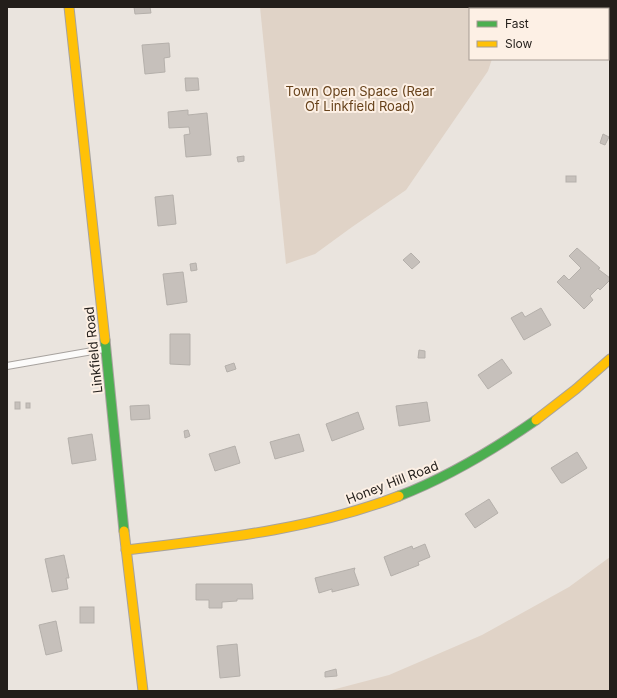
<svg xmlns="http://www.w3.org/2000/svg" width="617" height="698" font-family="Inter,sans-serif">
<rect width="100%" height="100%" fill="#eae4de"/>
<g fill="#e0d3c7">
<path d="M260,7H507V9H470V59H492L488,71L406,190L352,227L315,254L286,264Z"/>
<path d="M610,557V691H328L389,675L482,635L569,587Z"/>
</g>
<g fill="#c6c0bb" stroke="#b5b0ab">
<path d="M134,7H150L151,13L135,14Z"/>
<path d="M169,43L170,57L164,58L165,72L145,74L142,45Z"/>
<path d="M185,78H198L199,90L186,91Z"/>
<path d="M188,110V115L207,113L211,155L186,157L184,135L190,134L189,127L169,128L168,112Z"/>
<path d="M603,134L609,137L605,145L600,143Z"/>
<path d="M244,156V161L238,162L237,157Z"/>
<rect x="566" y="176" width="10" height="6"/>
<path d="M173,195L176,224L158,226L155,197Z"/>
<path d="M577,248L600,268L598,269L610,278V280L600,290L598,288L590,296L593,300L584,309L557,282L564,275L569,280L581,268L569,256Z"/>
<path d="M411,253L420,262L412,269L403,260Z"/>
<path d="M196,263L197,270L191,271L190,264Z"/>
<path d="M183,272L187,302L167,305L163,274Z"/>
<path d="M541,308L551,325L524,340L511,318L522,312L525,317Z"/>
<path d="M170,334H190V365L170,364Z"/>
<path d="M419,350L425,351V358H418Z"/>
<path d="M502,359L512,373L488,389L478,375Z"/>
<path d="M234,363L236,369L227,372L225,366Z"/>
<rect x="15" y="402" width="5" height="7"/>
<path d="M427,402L430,421L399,426L396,406Z"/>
<rect x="26" y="403" width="4" height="5"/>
<path d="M149,405L150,419L131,420L130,406Z"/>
<path d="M358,412L364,429L332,441L326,424Z"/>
<path d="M188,430L190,436L185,438L184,431Z"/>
<path d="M92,434L96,460L72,464L68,438Z"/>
<path d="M299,434L304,451L275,459L270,442Z"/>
<path d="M235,446L240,463L215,471L209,454Z"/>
<path d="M577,452L587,468L563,483H561L551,468Z"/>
<path d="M489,499L498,513L475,528L465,514Z"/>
<path d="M425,544L430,557L418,562L419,565L391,576L384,557L412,546L413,549Z"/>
<path d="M64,555L69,578H66L68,589L52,592L45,559Z"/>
<path d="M355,568L354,571L359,585L332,592V589L319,593L315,578Z"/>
<path d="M196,584H252L253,599H237V601L222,602V608H209V600H196Z"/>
<rect x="80" y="607" width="14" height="16"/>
<path d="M56,621L62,651L46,655L39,625Z"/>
<path d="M237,644L240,676L220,678L217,646Z"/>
<path d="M336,669L337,676L325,677V672Z"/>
</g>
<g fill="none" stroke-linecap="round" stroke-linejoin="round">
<g stroke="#a7a29e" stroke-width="8">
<path id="lane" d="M7,366L104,349"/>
</g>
<g stroke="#a7a29e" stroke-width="11">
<g id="fast">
<path d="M105,340L124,531"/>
<path d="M399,496C448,477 493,450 536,420"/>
</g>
</g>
<g stroke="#a7a29e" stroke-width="11">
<g id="slow">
<path d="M69,7L105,340"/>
<path d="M536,420L576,389L610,359"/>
<path d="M124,531L143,691"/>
<path d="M126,550C218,539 311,530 399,496"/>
</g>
</g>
<use href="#lane" stroke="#fcfbfa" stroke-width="6"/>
<use href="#fast" stroke="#4caf50" stroke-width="9"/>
<use href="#slow" stroke="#ffc107" stroke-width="9"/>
</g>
<g text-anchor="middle" stroke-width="4" stroke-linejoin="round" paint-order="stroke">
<g font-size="13" fill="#67421b" stroke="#fdf0e5">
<text x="360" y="96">Town Open Space (Rear<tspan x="360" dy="15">Of Linkfield Road)</tspan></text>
</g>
<g font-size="13" fill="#231e1a" stroke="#fdf0e5">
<text transform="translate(93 350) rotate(-96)" y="5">Linkfield Road</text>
<text transform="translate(392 482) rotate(-21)" y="5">Honey Hill Road</text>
</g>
</g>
<rect width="617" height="698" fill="none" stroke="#231e1a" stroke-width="16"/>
<rect x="469" y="8" width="140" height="52" fill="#fdf0e5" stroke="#a69c94"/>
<rect x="477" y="21" width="20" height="6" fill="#4caf50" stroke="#a69c94"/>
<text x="505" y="28" font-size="12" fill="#231e1a">Fast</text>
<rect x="477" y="41" width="20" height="6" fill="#ffc107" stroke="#a69c94"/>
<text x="505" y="48" font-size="12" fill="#231e1a">Slow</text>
</svg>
